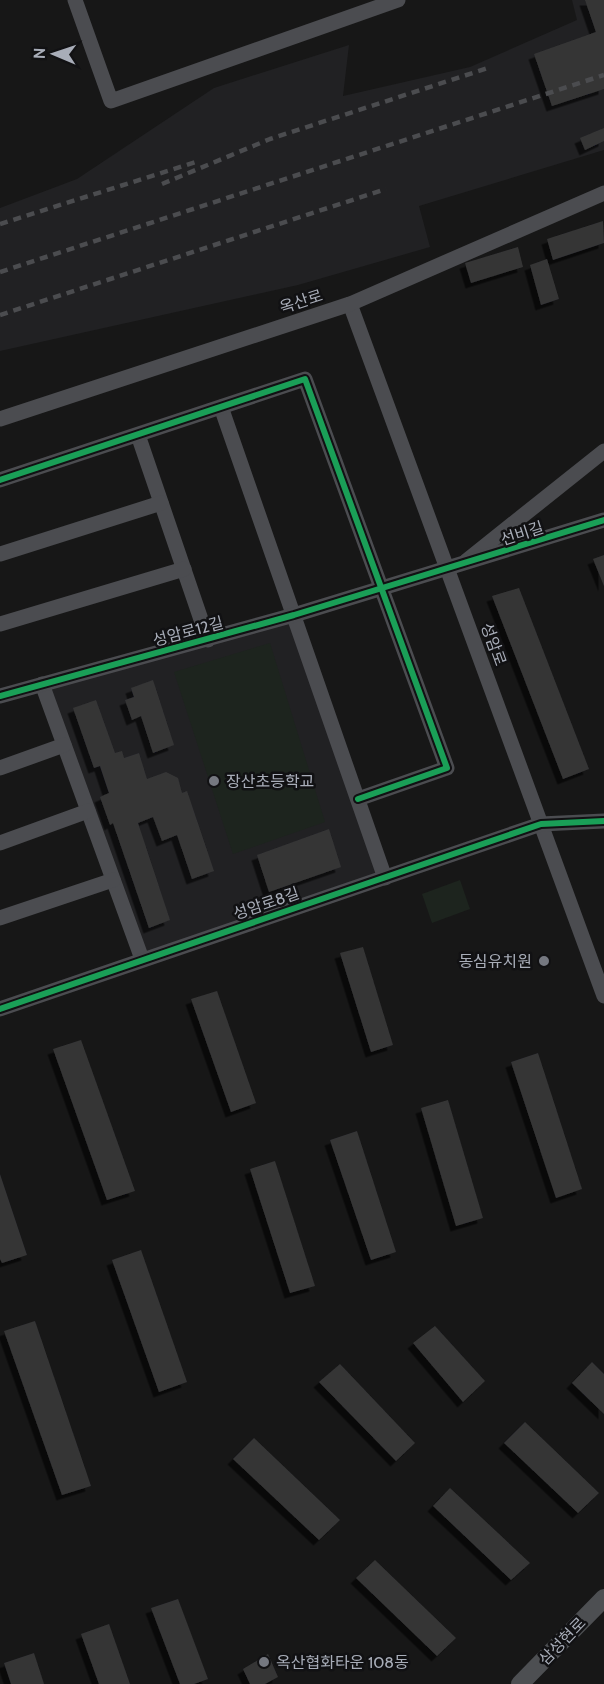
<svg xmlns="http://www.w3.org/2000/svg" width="604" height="1684" font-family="Cabin,'Noto Sans KR',sans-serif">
<defs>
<filter id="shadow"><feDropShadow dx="-5.5" dy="5.5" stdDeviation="0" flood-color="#0009"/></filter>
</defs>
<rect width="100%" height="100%" fill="#171717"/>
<g fill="#212123">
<path d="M572,0H604V150L419,206L430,247L298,285L0,351V208L77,179L214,88L349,45L343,96L470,67L577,20Z"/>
<path d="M294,615L385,878L142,959L42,684Z"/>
</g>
<g fill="#1d241e">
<path d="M270,643L325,822L233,854L174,672Z"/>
<path d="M460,880L470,909L432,923L422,894Z"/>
</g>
<g fill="#353536" filter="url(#shadow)">
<path d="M585,0H604V89L552,106L534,54L596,32Z"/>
<path d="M604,128V141L585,150L580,138Z"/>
<path d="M603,221L604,243L553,260L547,239Z"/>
<path d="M518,247L523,267L471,283L465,263Z"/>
<path d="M547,259L559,299L541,305L530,265Z"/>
<path d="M604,555V586L593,559Z"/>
<path d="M519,588L589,769L563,779L492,596Z"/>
<path d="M153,680L174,745L153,753L141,716L132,720L125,700L134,697L131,688Z"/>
<path d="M96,700L115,753L122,751L124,758L139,753L147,779L166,772L178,778L182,793L187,791L214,871L192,879L177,835L162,841L153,817L138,823L170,920L149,928L113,823L110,825L100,797L109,793L100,766L94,768L73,708Z"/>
<path d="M329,829L341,867L269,892L257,855Z"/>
<path d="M363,947L393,1045L371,1052L340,953Z"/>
<path d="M217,991L256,1103L231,1112L191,999Z"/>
<path d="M81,1040L135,1191L107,1200L53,1049Z"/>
<path d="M538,1053L582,1189L556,1198L511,1062Z"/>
<path d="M448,1100L483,1218L456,1226L421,1108Z"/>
<path d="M357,1131L396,1252L371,1260L330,1140Z"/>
<path d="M275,1161L315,1286L290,1293L250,1169Z"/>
<path d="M0,1174L27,1255L2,1263L0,1259Z"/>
<path d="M141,1250L187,1382L159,1392L112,1260Z"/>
<path d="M35,1321L91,1486L62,1495L4,1331Z"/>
<path d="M435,1326L485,1381L463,1402L413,1343Z"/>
<path d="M592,1362L604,1374V1414L572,1383Z"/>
<path d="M340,1364L415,1443L396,1461L319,1382Z"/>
<path d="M525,1422L599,1493L578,1513L504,1443Z"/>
<path d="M254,1438L340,1520L319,1540L233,1459Z"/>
<path d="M450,1488L530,1563L511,1580L433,1506Z"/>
<path d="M375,1560L456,1638L437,1656L356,1578Z"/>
<path d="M178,1599L208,1679L194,1684H180L151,1608Z"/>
<path d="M109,1624L130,1684H99L81,1634Z"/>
<path d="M34,1653L44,1684H11L4,1663Z"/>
<path d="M268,1654L278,1677L265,1684H250L243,1669Z"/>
</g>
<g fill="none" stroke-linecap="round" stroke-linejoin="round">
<g stroke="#4b4c50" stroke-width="15">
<path d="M75,0L111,101L398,0"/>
<path d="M350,304L604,996"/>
<path d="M221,407L385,878"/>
<path d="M0,419L350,304L604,193"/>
<path d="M138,435L208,640"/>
<path d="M0,480L305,379L447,768L358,799"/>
<path d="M0,554L161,503"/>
<path d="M466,561L604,451"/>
<path d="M0,624L184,569"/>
<path d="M42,684L142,959"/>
<path d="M0,696L294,615L604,520"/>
<path d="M0,768L64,745"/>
<path d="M0,843L88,811"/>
<path d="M0,918L113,880"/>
<path d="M0,1009L541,824L604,821"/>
</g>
<path stroke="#4d4f52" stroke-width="18" d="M520,1684L604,1598"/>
<g stroke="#4b4c4f" stroke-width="4.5" stroke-dasharray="8 6" stroke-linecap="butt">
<path d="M162,184L270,139L491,67"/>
<path d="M0,224L196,162"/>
<path d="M0,272L604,75"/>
<path d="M0,315L386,189"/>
</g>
<g stroke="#111113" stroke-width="10">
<g id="cycleway">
<path d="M0,480L305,379L447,768L358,799"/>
<path d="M0,696L294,615L604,520"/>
<path d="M0,1009L541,824L604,821"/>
</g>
</g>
<use href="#cycleway" stroke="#1a9f57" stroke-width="6"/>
</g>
<g fill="#757880" stroke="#111113" stroke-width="2">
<circle cx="214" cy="781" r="6"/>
<circle cx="544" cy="961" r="6"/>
<circle cx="264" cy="1662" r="6"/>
</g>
<g text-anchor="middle" stroke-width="5" stroke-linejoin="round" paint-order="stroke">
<g font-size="16" fill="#a8adb8" stroke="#111113">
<text transform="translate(301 301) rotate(-18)" y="6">옥산로</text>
<text transform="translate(522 533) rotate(-18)" y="6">선비길</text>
<text transform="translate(188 631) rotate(-15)" y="6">성암로12길</text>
<text transform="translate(494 644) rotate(70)" y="6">성암로</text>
<text transform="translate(266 903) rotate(-19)" y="6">성암로8길</text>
<text transform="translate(562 1641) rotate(-46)" y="6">삼성현로</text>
</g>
<g font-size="16" fill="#a8adb8" stroke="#111113" text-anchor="start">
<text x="226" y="787">장산초등학교</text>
<text x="532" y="967" text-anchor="end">동심유치원</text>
<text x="276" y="1668">옥산협화타운 108동</text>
</g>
</g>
<g transform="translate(54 54) rotate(272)" stroke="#111113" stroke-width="4.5" paint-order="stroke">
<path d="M0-4.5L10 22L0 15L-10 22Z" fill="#a8adb8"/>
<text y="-9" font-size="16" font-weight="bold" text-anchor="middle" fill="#a8adb8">N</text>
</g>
</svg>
